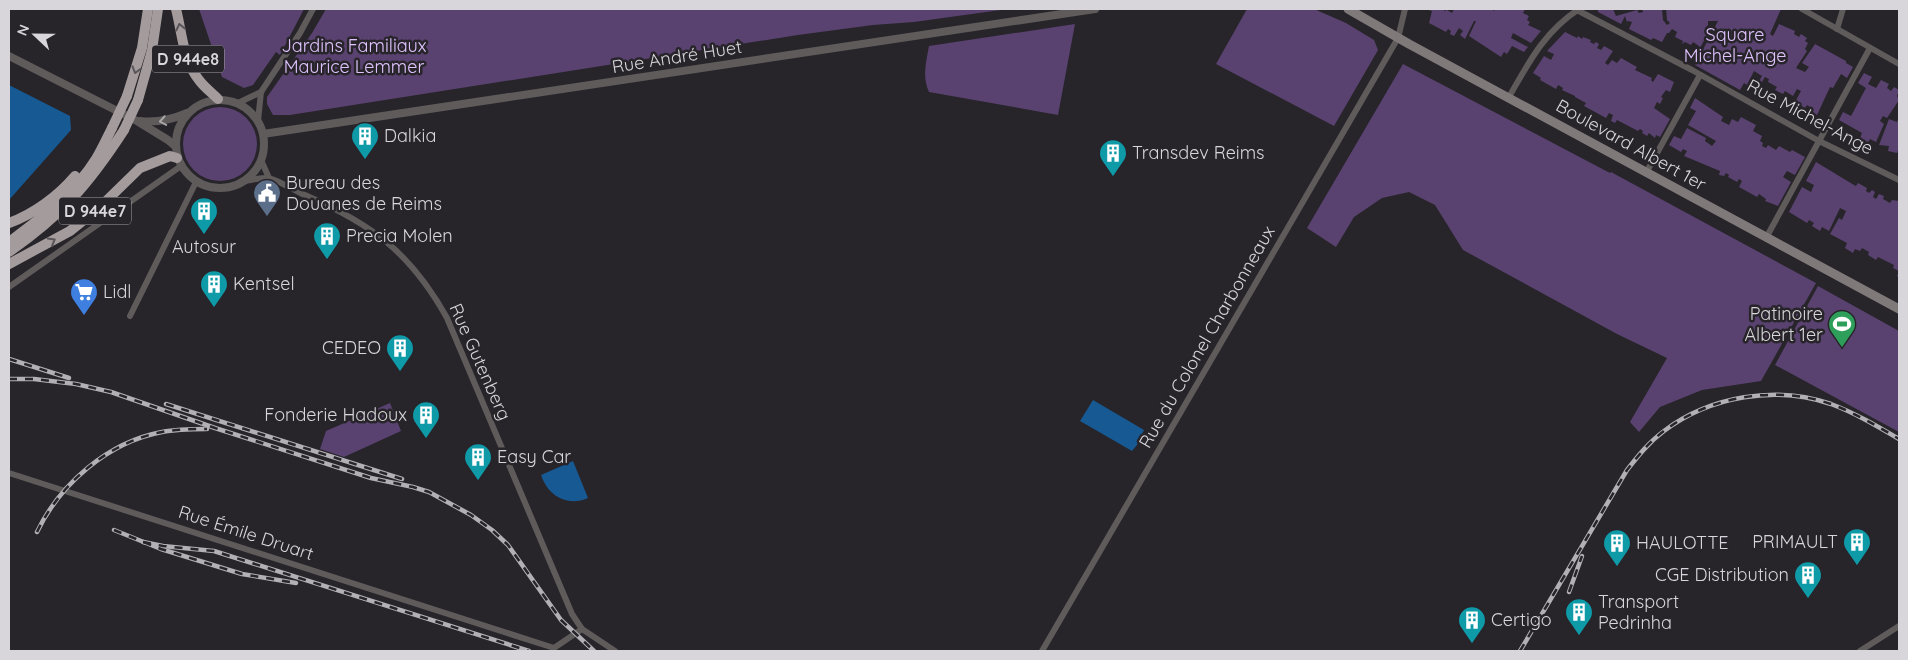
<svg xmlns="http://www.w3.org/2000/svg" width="1908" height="660" font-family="Quicksand,sans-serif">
<rect width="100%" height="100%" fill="#27242a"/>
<g fill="#59426f">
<path d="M199,9H304L280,55L276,52L253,85L244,88L222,77Z"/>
<path d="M326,9H1008L914,22L873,25L798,35L290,115H273L267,104V97L312,33Z"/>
<path d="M1247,9H1314L1346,23L1374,40L1378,50L1334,126L1216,64Z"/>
<path d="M1425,9H1444V11L1447,10L1452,13L1454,9H1492L1494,11L1495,9H1525L1523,13L1529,16L1527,20L1530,22L1528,25L1541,31L1531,43L1513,33L1511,38L1528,47L1524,52L1512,46L1507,54L1504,52L1501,57L1469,36L1476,21H1474L1465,39L1460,35L1463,31L1459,28L1454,36L1450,34L1451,31L1448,29L1446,32L1429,23L1432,11Z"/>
<path d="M1598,9H1613L1616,16L1637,10L1639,13L1643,12L1642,9H1662L1663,20L1667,25L1670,23L1667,20L1666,9H1781L1770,34L1773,36L1779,24L1795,31L1794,34L1799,37L1801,34L1807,38L1805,41L1808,43L1805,49L1807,51L1796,68L1805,72L1809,67L1802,63L1815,44L1846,61V63L1853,67L1847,78L1841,74L1833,88L1830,87L1817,115L1809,110L1810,107L1807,105L1805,108L1795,102L1801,91L1797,89L1793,96L1785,91L1783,94L1775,90L1777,87L1768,82L1769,79L1765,77L1762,82L1759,81L1762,76L1754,71L1747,85L1744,83L1740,90L1695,65L1718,21H1708V25L1705,28L1709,31L1699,50V46L1693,42L1691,45L1685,42L1682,44L1683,41L1675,37L1677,32L1672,29L1669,33H1667L1662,42L1653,38L1651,40L1629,29L1632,22L1628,21L1627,22L1625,16L1621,24L1598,12Z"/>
<path d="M1075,24L1058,115L929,92C922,77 926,62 929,46Z"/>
<path d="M1565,32L1577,38L1578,36L1582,39L1583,37L1591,40L1590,42L1594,44L1596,42L1599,44L1597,48L1601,50L1604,46L1613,51L1605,63L1608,65L1612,60L1617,63L1621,58L1637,67L1635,70L1652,78L1651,80L1653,82L1658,74L1674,82L1670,92L1666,90L1661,97L1663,98L1660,104L1657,102L1654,108L1670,119L1660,137L1656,135L1655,138L1649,133L1647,136L1642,133L1643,131L1640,129L1638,131L1617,120L1615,123L1611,121L1613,115L1609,113L1606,118L1584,106L1586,103L1575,97V96L1562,90L1563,88L1558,85L1556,89L1540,80L1541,78L1533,73L1544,56L1551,60L1554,54L1547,51Z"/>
<path d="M1403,64L1610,173L1611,172L1816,283L1761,381L1702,390L1660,407L1639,432L1630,422L1667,358L1617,334L1463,250L1435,205L1409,192L1382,198L1354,217L1336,247L1307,228Z"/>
<path d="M1864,73L1872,77L1868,84L1876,88L1881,80L1889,84L1887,88L1891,91L1894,87L1899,90L1897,96L1899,100L1887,118L1883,116L1880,121L1884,124L1876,142L1870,139L1868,143L1860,138L1862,133L1839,120L1843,112L1851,116L1866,88L1858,83Z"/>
<path d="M1695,98L1723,117L1721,121L1729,125L1732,119L1738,122L1741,117L1756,125L1753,131L1762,136L1760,141L1763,143L1762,146L1766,148L1768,145L1776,150L1779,146L1790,152L1792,150L1805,157L1795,175L1787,171L1783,177L1791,182L1778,206L1765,201L1766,199L1759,194L1757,197L1739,187L1742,181L1739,179L1737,182L1728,177L1729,175L1726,173L1724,176L1719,175L1720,171L1684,156L1687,151L1683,149L1681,152L1669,145L1674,136L1681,139L1687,128L1706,138L1705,141L1712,146L1716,141L1688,125L1696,111L1690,108Z"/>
<circle cx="220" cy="144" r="37"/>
<path d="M1899,117V150H1898L1897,153L1888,151L1889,146L1879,145L1889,119L1897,122Z"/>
<path d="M1816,162L1854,185L1856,186L1858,183L1867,188L1866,191L1869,193L1872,190L1875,192L1873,197L1876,199L1879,194L1884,196L1883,199L1890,203L1892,200L1899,201V277L1897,276L1899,271L1893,268L1894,265L1878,257L1876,260L1868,255L1869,252L1862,248L1860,251L1855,249L1853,253L1845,248L1847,243L1830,234L1839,218L1842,220L1846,211L1840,208L1829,231L1822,227L1820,231L1812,226L1814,223L1809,220L1807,223L1789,212L1802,187L1811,192L1814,185L1806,181Z"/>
<path d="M1818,286L1899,331V432L1775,365Z"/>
<path d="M390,403L401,431L344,457L320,449L326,431Z"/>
</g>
<g fill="#175992">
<path d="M9,85L70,116L71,130L9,200Z"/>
<path d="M1093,400L1144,430L1137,445L1132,451L1080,421Z"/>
<path d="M573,461L588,498C567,507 548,496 541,475Z"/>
</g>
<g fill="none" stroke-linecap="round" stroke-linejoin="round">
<g stroke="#5f5b5b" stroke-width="6">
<path d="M1575,9L1692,70L1819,141L1899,180"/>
<path d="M1802,9L1899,64"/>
<path d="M1837,29L1843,9"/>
<path d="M1509,97C1529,62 1544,32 1579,9"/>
<path d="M238,103L261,92"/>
<path d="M258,121L261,92L300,33L313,9"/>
<path d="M261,160L269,178"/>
<path d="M1646,173L1700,75"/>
<path d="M244,181C252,180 259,178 267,178C277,179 295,191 305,195C372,224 411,253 447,318L572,614L582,629L615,651"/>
<path d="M1766,238L1870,48"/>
<path d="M9,287L181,166"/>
<path d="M130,316L196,182"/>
<path d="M9,473L554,648L582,629"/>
<path d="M1042,651L1398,38L1405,9"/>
<path d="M1860,651L1899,626"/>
</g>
<g stroke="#5f5b5b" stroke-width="8">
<path d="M9,56L137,121L168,140L175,146"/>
<circle cx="220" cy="144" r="44"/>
<path d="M140,121C157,123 171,120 187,113"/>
<path d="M263,134L1095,9"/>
</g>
<path stroke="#807979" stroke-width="9" d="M1348,9L1409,44L1899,309"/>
<g stroke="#a49c9c" stroke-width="10">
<path d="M176,9C182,32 183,61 199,80C204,87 212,93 218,99"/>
<path d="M127,96L142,48L148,9"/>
<path d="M138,100L152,50L158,9"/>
<path d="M9,223C34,214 58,196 75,176"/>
<path d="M9,242C41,218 75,193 96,159C102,149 107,138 112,128"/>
<path d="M9,252C62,215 89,184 124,130"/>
<path d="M9,264L70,231L100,207L140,168L170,156L177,158"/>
</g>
<g stroke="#b2b0b5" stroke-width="4.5">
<g id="rail">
<path d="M9,359L69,378"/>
<path d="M9,379H34L76,384L111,392L215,428L371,478L413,487L429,492L471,515L492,530L508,545L561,620L594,651"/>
<path d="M166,404L402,479"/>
<path d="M114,530L161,549L242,574L296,583"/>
<path d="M37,532C60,484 108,442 162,432C177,429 192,429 207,429"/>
<path d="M143,542L163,546L214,551L529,651"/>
<path d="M1569,592L1582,556"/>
<path d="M1520,651L1627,470C1638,456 1649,442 1664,431C1710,396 1776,385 1831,404C1855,413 1877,426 1899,439"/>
</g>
</g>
<use href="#rail" stroke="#27242a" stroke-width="2.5" stroke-dasharray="8" stroke-linecap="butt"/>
<g stroke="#a49c9c" stroke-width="10">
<path d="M112,128L127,96"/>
<path d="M124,130L138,100"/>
</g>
</g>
<defs><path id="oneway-chevron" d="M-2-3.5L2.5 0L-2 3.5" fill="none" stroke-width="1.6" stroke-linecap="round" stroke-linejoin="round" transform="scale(1.25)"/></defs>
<g stroke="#595458">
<use href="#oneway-chevron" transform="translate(180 27) rotate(-103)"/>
<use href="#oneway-chevron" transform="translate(136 70) rotate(106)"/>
<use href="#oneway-chevron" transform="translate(52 241) rotate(-30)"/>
</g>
<use stroke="#a8a5a7" href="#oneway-chevron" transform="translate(163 121) rotate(170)"/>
<defs>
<g id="building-pin" transform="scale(1.4375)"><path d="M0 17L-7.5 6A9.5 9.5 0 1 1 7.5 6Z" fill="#0f9aa8" stroke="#27242a"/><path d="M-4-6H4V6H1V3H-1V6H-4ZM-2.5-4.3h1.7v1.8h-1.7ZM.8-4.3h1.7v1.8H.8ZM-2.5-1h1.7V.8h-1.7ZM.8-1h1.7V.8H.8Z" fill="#fff"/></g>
<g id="civic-pin" transform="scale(1.4375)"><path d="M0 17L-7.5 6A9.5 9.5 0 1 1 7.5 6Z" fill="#5c6f8a" stroke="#27242a"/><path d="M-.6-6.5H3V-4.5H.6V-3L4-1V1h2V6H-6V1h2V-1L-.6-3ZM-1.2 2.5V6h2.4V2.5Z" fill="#fff"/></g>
<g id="supermarket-pin" transform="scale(1.4375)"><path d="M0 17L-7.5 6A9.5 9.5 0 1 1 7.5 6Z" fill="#3f7fe0" stroke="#27242a"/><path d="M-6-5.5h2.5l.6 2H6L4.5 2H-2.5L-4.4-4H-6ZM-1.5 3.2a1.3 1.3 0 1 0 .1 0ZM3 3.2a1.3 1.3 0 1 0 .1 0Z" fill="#fff"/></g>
<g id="stadium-pin" transform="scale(1.4375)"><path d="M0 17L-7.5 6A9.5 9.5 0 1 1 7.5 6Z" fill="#2e9e5b" stroke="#27242a"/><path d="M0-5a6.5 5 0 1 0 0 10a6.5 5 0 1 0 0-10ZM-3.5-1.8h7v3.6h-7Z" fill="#fff"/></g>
</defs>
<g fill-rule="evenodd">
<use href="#building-pin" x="365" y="136"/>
<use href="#building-pin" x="1113" y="153"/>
<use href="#civic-pin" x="267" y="193"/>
<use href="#building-pin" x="204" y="211"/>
<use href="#building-pin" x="327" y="236"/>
<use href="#building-pin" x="214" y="284"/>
<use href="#supermarket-pin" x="84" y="292"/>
<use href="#stadium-pin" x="1842" y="324"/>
<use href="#building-pin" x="400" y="348"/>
<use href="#building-pin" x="426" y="415"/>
<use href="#building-pin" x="478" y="457"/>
<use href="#building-pin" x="1857" y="542"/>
<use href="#building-pin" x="1617" y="543"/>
<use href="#building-pin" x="1808" y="575"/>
<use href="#building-pin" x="1579" y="612"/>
<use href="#building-pin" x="1472" y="620"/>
</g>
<g text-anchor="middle" stroke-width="5" stroke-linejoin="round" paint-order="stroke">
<g fill="#27242a" stroke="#a3a1a5" stroke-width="1">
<rect x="152" y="45.5" width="72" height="27" rx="4"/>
<rect x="59" y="197.5" width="72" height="27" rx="4"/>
</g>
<g font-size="16" font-weight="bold" fill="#d8d6da">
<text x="188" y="65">D 944e8</text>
<text x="95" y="217">D 944e7</text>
</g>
<g font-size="18" fill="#e0c3fe" stroke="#27242a">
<text x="1735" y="41">Square<tspan x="1735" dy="21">Michel-Ange</tspan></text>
<text x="354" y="52">Jardins Familiaux<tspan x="354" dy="21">Maurice Lemmer</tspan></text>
</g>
<g font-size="18" fill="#d8d6da" stroke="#27242a">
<text transform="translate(677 57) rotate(-9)" y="6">Rue André Huet</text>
<text transform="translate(1810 117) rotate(28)" y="6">Rue Michel-Ange</text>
<text transform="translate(1631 145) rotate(29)" y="6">Boulevard Albert 1er</text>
<text transform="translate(1207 337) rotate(-60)" y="6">Rue du Colonel Charbonneaux</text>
<text transform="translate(480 362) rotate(66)" y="6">Rue Gutenberg</text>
<text transform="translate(246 533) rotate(18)" y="6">Rue Émile Druart</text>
</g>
<g font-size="18" fill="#d8d6da" stroke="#27242a" text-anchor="start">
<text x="384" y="142">Dalkia</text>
<text x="1132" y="159">Transdev Reims</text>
<text x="286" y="189">Bureau des<tspan x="286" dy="21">Douanes de Reims</tspan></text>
<text x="346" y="242">Precia Molen</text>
<text x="204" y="253" text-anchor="middle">Autosur</text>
<text x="233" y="290">Kentsel</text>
<text x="103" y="298">Lidl</text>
<text x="1823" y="320" text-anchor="end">Patinoire<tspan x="1823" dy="21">Albert 1er</tspan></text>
<text x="381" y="354" text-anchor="end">CEDEO</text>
<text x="407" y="421" text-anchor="end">Fonderie Hadoux</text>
<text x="497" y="463">Easy Car</text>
<text x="1838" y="548" text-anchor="end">PRIMAULT</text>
<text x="1636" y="549">HAULOTTE</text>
<text x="1789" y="581" text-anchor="end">CGE Distribution</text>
<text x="1598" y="608">Transport<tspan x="1598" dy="21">Pedrinha</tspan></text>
<text x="1491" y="626">Certigo</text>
</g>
</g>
<rect width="1908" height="660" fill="none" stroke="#d8d6da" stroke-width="20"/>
<g transform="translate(35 35) rotate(292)" stroke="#27242a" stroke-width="4" paint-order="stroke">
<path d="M0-4L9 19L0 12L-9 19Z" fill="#d8d6da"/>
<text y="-8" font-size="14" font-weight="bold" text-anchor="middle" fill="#d8d6da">N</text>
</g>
</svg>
